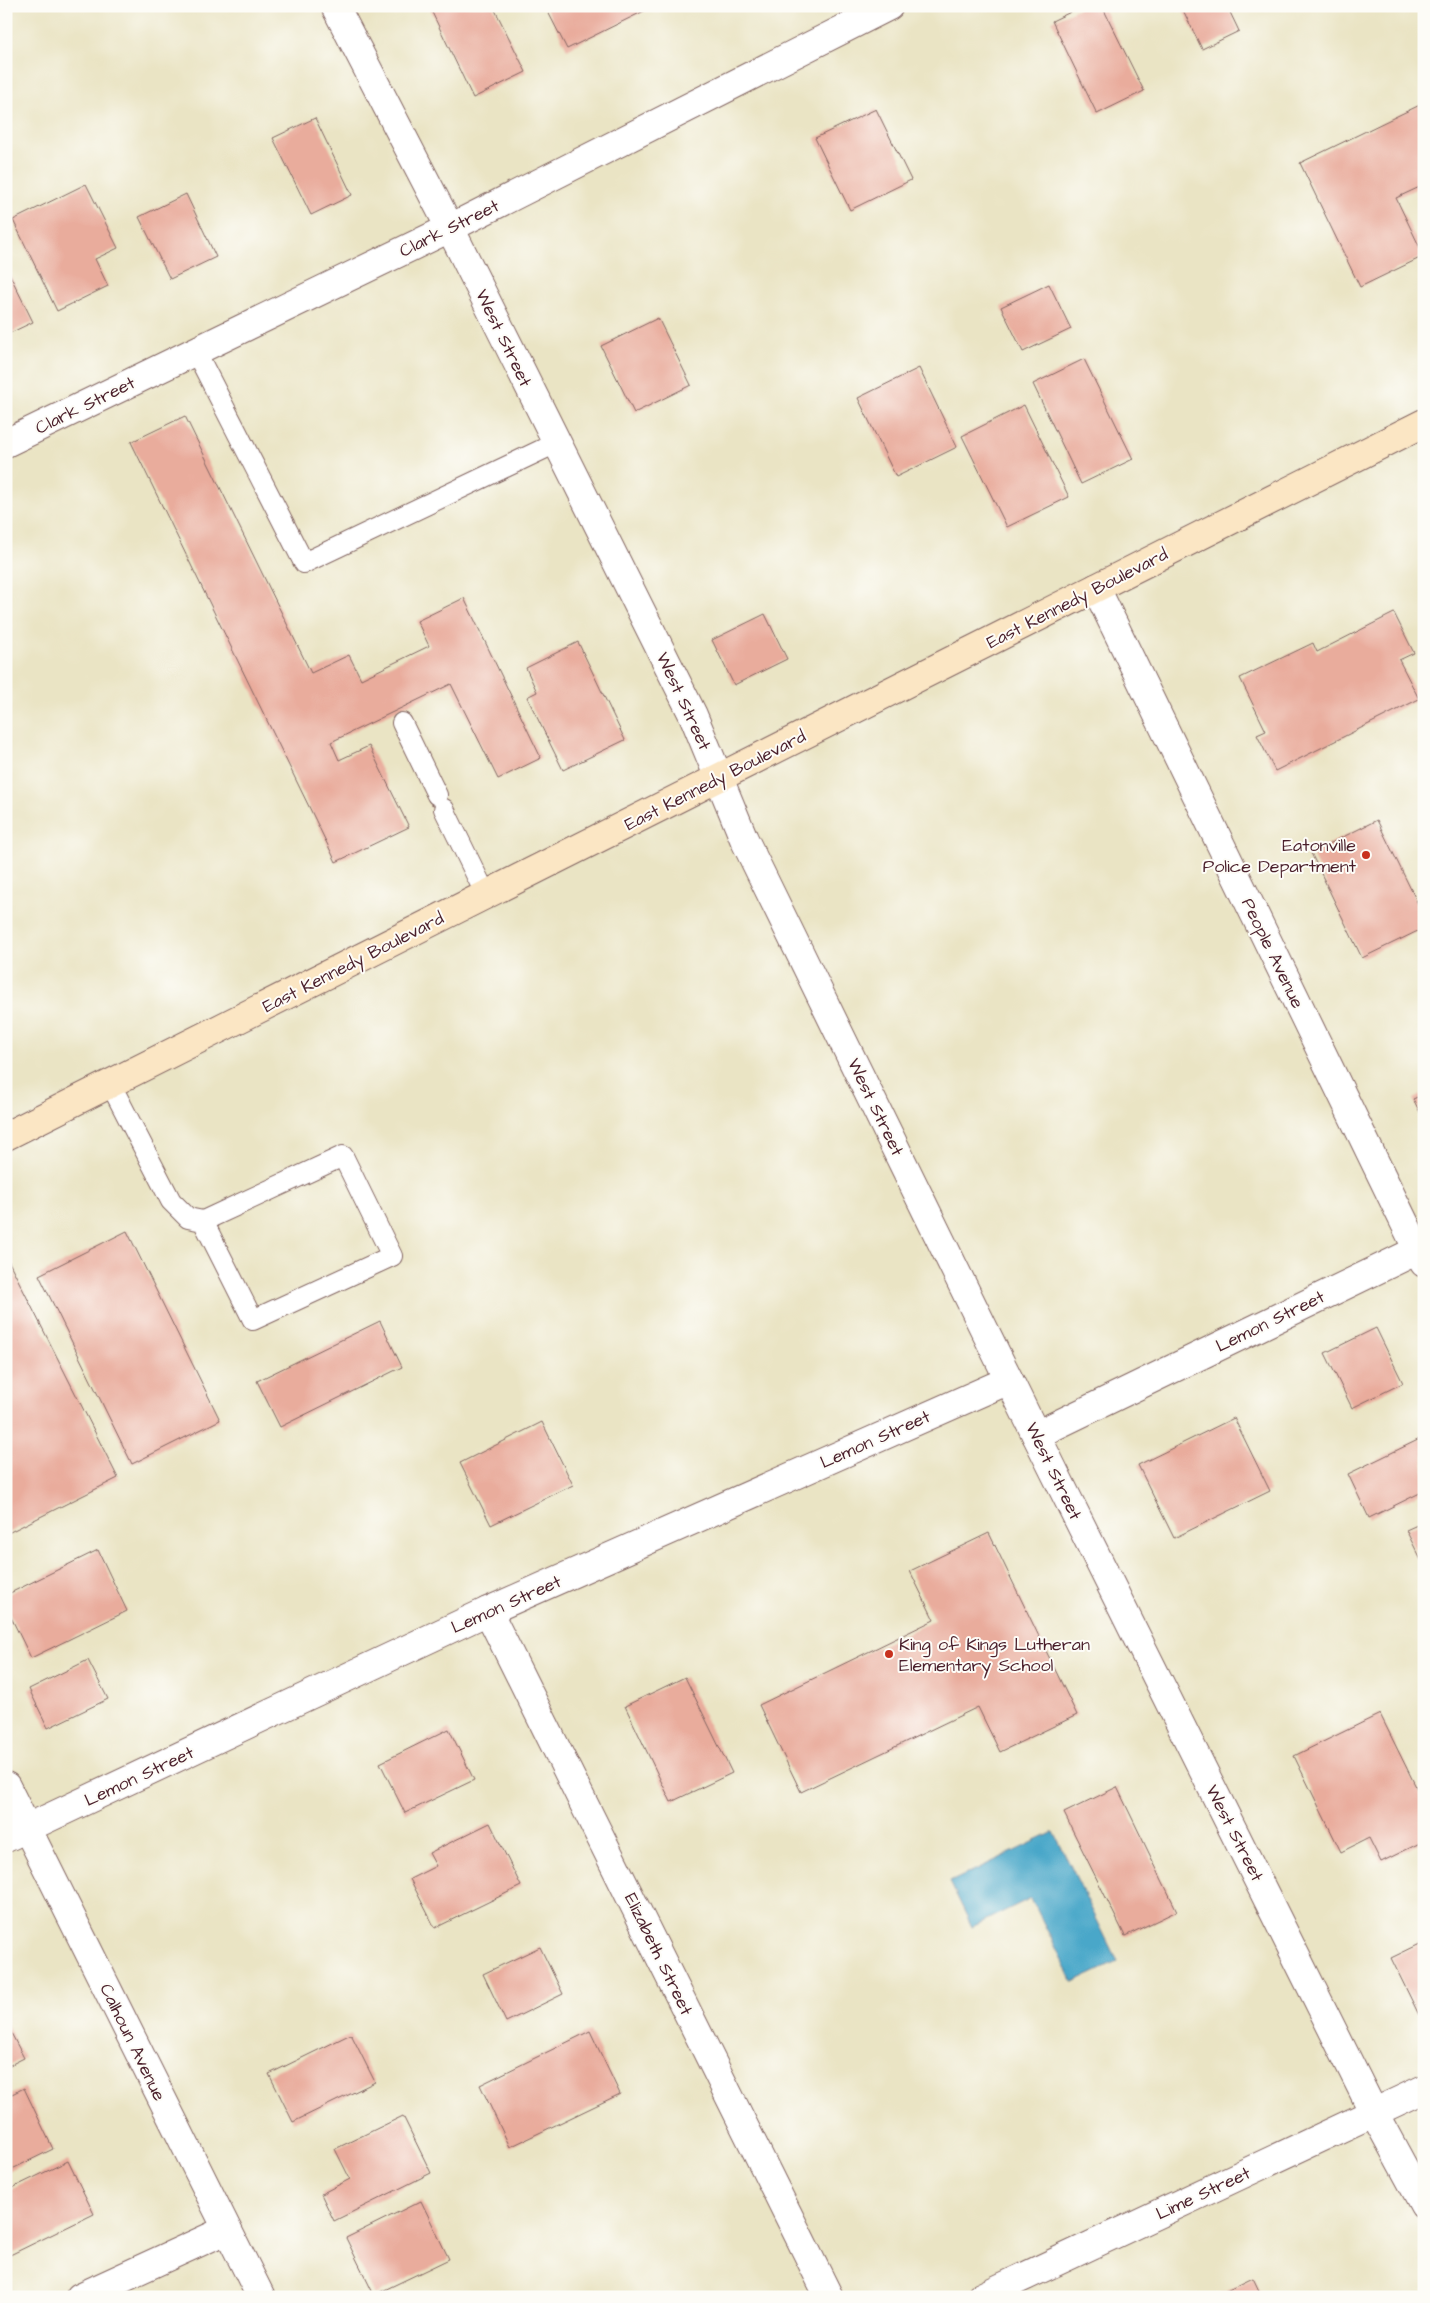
<svg xmlns="http://www.w3.org/2000/svg" width="1430" height="2303" font-family="'Architects Daughter',sans-serif">
<rect width="100%" height="100%" fill="#fdfcf7"/>
<filter id="ink" filterUnits="userSpaceOnUse"><feTurbulence type="fractalNoise" baseFrequency=".02" numOctaves="2"/><feDisplacementMap in="SourceGraphic" scale="10" xChannelSelector="R" yChannelSelector="G"/><feConvolveMatrix kernelMatrix="1 2 1 2 8 2 1 2 1" color-interpolation-filters="sRGB"/></filter>
<filter id="wash" filterUnits="userSpaceOnUse"><feTurbulence type="fractalNoise" baseFrequency=".0096" numOctaves="4" result="noise"/><feDisplacementMap in="SourceGraphic" scale="20" xChannelSelector="R" yChannelSelector="G"/><feGaussianBlur stdDeviation="1.12" result="paint"/><feColorMatrix in="noise" values="0 0 0 0 0 0 0 0 0 0 0 0 0 0 0 0 0 1.4 0 .05"/><feComposite in="paint" operator="in"/></filter>
<g filter="url(#wash)">
<rect width="100%" height="100%" fill="#eae4c4"/>
<path fill="#4aa7c9" stroke="#4a637a" d="M1054,1832L1117,1961L1073,1982L1031,1898L972,1927L950,1882Z"/>
<g id="blocks">
<g fill="#e9ac9c">
<path d="M429,6H493L526,72L473,98Z"/>
<path d="M545,6H654L567,49Z"/>
<path d="M1083,6H1102L1144,91L1097,114L1052,21Z"/>
<path d="M1181,6H1227L1239,31L1202,49Z"/>
<path d="M1424,103V185L1396,198L1424,256L1360,287L1300,163Z"/>
<path d="M876,109L911,180L850,210L815,138Z"/>
<path d="M315,118L352,195L311,215L273,138Z"/>
<path d="M86,184L118,248L95,259L108,286L57,311L13,220Z"/>
<path d="M186,194L216,257L170,279L139,217Z"/>
<path d="M6,267L33,322L6,335Z"/>
<path d="M1049,284L1071,329L1023,352L1001,307Z"/>
<path d="M658,318L691,385L634,413L601,346Z"/>
<path d="M1084,359L1133,459L1081,484L1033,384Z"/>
<path d="M919,368L957,447L896,477L858,398Z"/>
<path d="M1024,405L1069,497L1007,527L962,436Z"/>
<path d="M185,416L311,673L349,655L361,679L429,646L417,621L464,598L541,758L498,779L451,684L331,742L339,760L369,746L409,827L336,862L131,442Z"/>
<path d="M1394,613L1414,653L1399,660L1419,699L1275,771L1257,735L1266,731L1240,678L1313,643L1317,652Z"/>
<path d="M765,614L787,659L734,685L712,640Z"/>
<path d="M578,642L625,740L563,770L527,697L537,692L526,668Z"/>
<path d="M1377,820L1424,916V928L1362,958L1311,853Z"/>
<path d="M1424,1094V1120L1413,1099Z"/>
<path d="M127,1231L220,1420L132,1464L39,1275Z"/>
<path d="M6,1256L118,1478L6,1534Z"/>
<path d="M380,1321L402,1367L280,1427L257,1381Z"/>
<path d="M1376,1328L1403,1383L1352,1408L1325,1353Z"/>
<path d="M1234,1418L1270,1491L1174,1538L1138,1465Z"/>
<path d="M542,1422L573,1485L491,1525L460,1463Z"/>
<path d="M1424,1437V1491L1369,1518L1348,1474Z"/>
<path d="M1424,1522V1566L1406,1530Z"/>
<path d="M989,1533L1077,1715L1000,1752L978,1707L801,1792L759,1705L934,1620L910,1571Z"/>
<path d="M98,1550L127,1611L31,1658L6,1607V1595Z"/>
<path d="M88,1660L108,1699L48,1728L29,1689Z"/>
<path d="M685,1677L732,1773L671,1802L625,1706Z"/>
<path d="M1380,1714L1424,1803V1841L1381,1862L1369,1838L1341,1852L1294,1756Z"/>
<path d="M449,1729L474,1780L405,1813L380,1763Z"/>
<path d="M1117,1787L1177,1911L1125,1936L1064,1813Z"/>
<path d="M490,1823L521,1886L435,1928L410,1879L436,1866L429,1853Z"/>
<path d="M1424,1942V2013L1419,2015L1391,1958Z"/>
<path d="M540,1947L563,1994L506,2022L483,1974Z"/>
<path d="M6,2023L24,2058L6,2067Z"/>
<path d="M590,2031L620,2094L510,2147L480,2085Z"/>
<path d="M351,2034L375,2082L293,2122L269,2074Z"/>
<path d="M24,2088L53,2149L6,2172V2097Z"/>
<path d="M403,2116L431,2173L334,2221L321,2194L350,2179L335,2149Z"/>
<path d="M68,2161L94,2214L8,2256L6,2191Z"/>
<path d="M421,2201L449,2259L374,2295L346,2238Z"/>
<path d="M1253,2278L1262,2297H1214Z"/>
</g>
</g>
</g>
<g filter="url(#ink)">
<use href="#blocks" fill-opacity="0" stroke="#826461" stroke-width="1"/>
<g fill="none" stroke-linecap="round" stroke-linejoin="round">
<g stroke="#826461" stroke-width="22">
<g id="service">
<path d="M196,352L304,563L556,443"/>
<path d="M402,723L437,795"/>
<path d="M444,809L486,895"/>
<path d="M110,1083L171,1201L188,1218L203,1221L343,1156L392,1256L253,1320L203,1221"/>
</g>
</g>
<g stroke="#826461" stroke-width="30">
<g id="minor">
<path d="M335,6L450,228L693,715L744,839L1036,1435L1374,2113L1424,2205"/>
<path d="M6,443L450,228L889,6"/>
<path d="M1096,588L1424,1263"/>
<path d="M1036,1435L1424,1247"/>
<path d="M488,1611L829,2297"/>
<path d="M6,1786L261,2297"/>
<path d="M6,1838L488,1611L1009,1380"/>
<path d="M80,2297L226,2230"/>
<path d="M981,2297L1424,2089"/>
</g>
</g>
<g stroke="#826461" stroke-width="30">
<path id="secondary" d="M6,1136L1424,423"/>
</g>
<use href="#service" stroke="#fff" stroke-width="20"/>
<use href="#minor" stroke="#fff" stroke-width="28"/>
<use href="#secondary" stroke="#fbe6c4" stroke-width="28"/>
</g>
</g>
<g fill="#c8321e" stroke="#fdfcf7" stroke-width="2">
<circle cx="1366" cy="855" r="5"/>
<circle cx="889" cy="1654" r="5"/>
</g>
<g text-anchor="middle" stroke-width="4" stroke-linejoin="round" paint-order="stroke">
<g font-size="18" fill="#4a1f2b" stroke="#fdfcf7">
<text transform="translate(449 228) rotate(-26)" y="6">Clark Street</text>
<text transform="translate(504 338) rotate(64)" y="6">West Street</text>
<text transform="translate(85 405) rotate(-26)" y="6">Clark Street</text>
<text transform="translate(1077 598) rotate(-27)" y="6">East Kennedy Boulevard</text>
<text transform="translate(684 701) rotate(65)" y="6">West Street</text>
<text transform="translate(715 780) rotate(-27)" y="6">East Kennedy Boulevard</text>
<text transform="translate(1273 953) rotate(64)" y="6">People Avenue</text>
<text transform="translate(353 962) rotate(-27)" y="6">East Kennedy Boulevard</text>
<text transform="translate(876 1107) rotate(64)" y="6">West Street</text>
<text transform="translate(1270 1321) rotate(-26)" y="6">Lemon Street</text>
<text transform="translate(875 1439) rotate(-24)" y="6">Lemon Street</text>
<text transform="translate(1054 1471) rotate(64)" y="6">West Street</text>
<text transform="translate(506 1604) rotate(-24)" y="6">Lemon Street</text>
<text transform="translate(139 1776) rotate(-25)" y="6">Lemon Street</text>
<text transform="translate(1235 1833) rotate(63)" y="6">West Street</text>
<text transform="translate(659 1954) rotate(64)" y="6">Elizabeth Street</text>
<text transform="translate(133 2042) rotate(64)" y="6">Calhoun Avenue</text>
<text transform="translate(1203 2193) rotate(-25)" y="6">Lime Street</text>
</g>
<g font-size="18" fill="#4a1f2b" stroke="#fdfcf7" text-anchor="end">
<text x="1356" y="851">Eatonville<tspan x="1356" dy="21">Police Department</tspan></text>
<text x="899" y="1650" text-anchor="start">King of Kings Lutheran<tspan x="899" dy="21">Elementary School</tspan></text>
</g>
</g>
<rect width="1430" height="2303" fill="none" stroke="#fdfcf7" stroke-width="25"/>
</svg>
